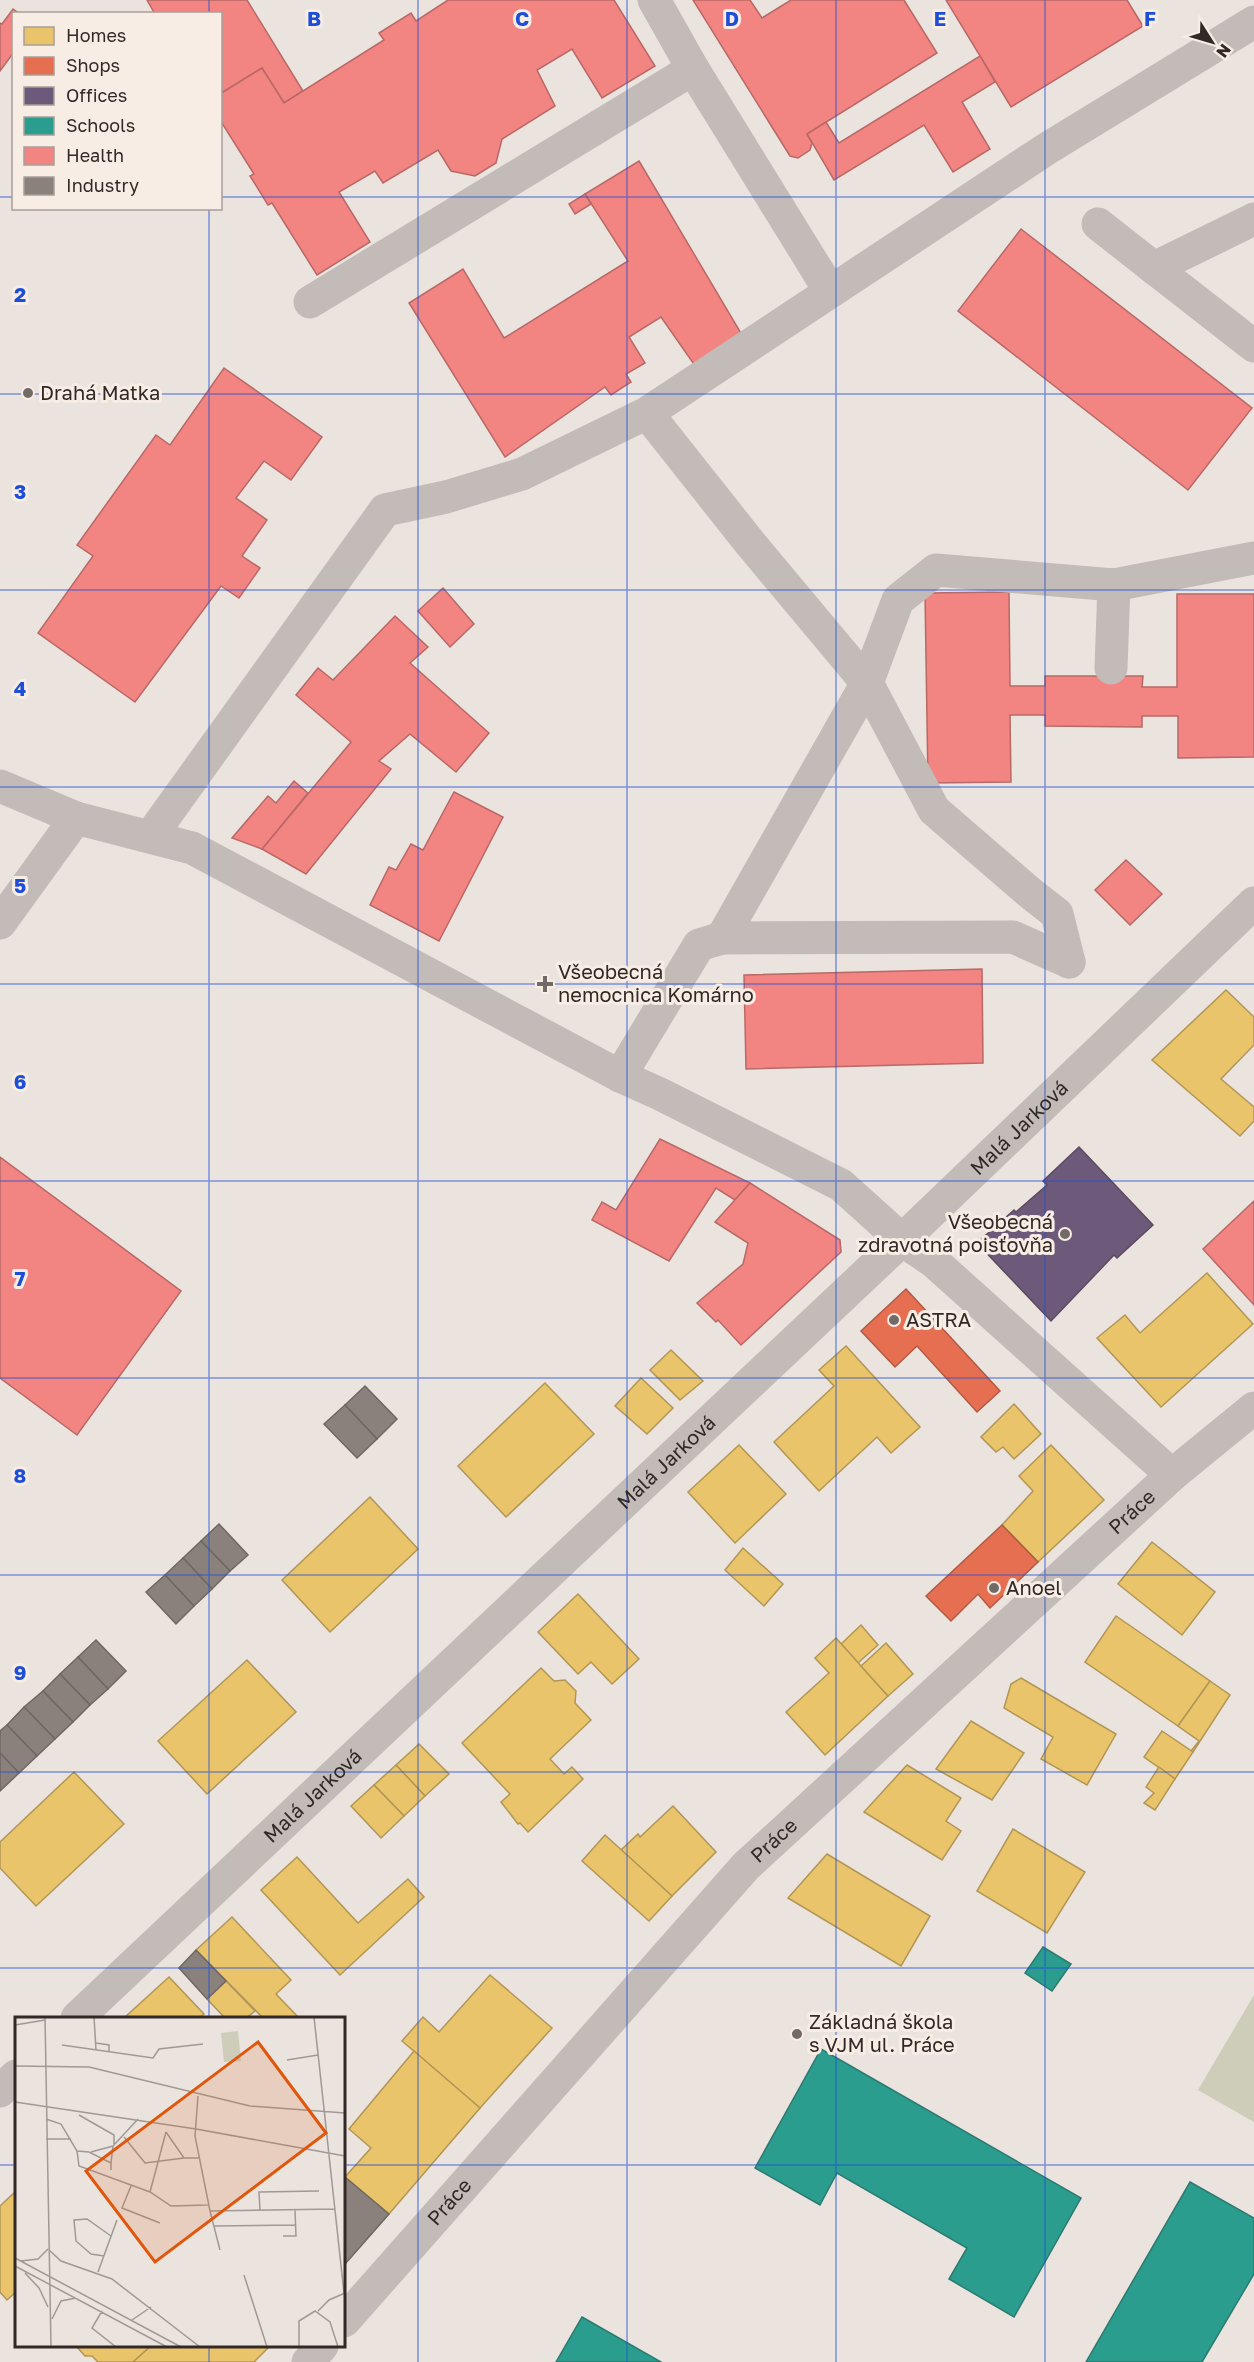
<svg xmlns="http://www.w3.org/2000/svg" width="1254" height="2362" font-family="'Golos Text',sans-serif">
<rect width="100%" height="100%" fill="#eae3de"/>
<path fill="#cdcdba" d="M1254,1995V2122L1198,2090Z"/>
<g fill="#e9c46a" stroke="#b29656" stroke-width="1.5">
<path d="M1226,990L1254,1017V1045L1221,1079L1254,1107V1121L1240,1136L1152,1060Z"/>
<path d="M1207,1273L1253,1324L1161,1407L1097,1338L1125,1315L1140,1333Z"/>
<path d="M846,1346L920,1427L891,1453L877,1437L819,1491L774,1442L834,1386L819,1370Z"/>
<path d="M671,1350L703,1381L680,1400L650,1370Z"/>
<path d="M641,1378L673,1408L647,1434L615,1406Z"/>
<path d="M545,1383L594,1434L506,1517L458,1466Z"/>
<path d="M1014,1404L1041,1434L1014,1459L1003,1447L996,1452L981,1437Z"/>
<path d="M739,1445L786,1494L735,1543L688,1492Z"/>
<path d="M1051,1445L1104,1500L1038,1562L1002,1525L1033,1491L1019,1476Z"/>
<path d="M370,1497L418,1549L330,1632L282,1580Z"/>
<path d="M1152,1542L1215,1592L1182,1635L1118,1584Z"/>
<path d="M743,1548L783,1584L764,1606L725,1570Z"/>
<path d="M578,1594L639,1659L612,1684L591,1662L578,1674L538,1632Z"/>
<path d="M1116,1616L1210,1681L1178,1726L1085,1662Z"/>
<path d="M861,1625L878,1645L858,1663L841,1644Z"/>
<path d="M836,1638L888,1696L825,1755L786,1712L829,1673L815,1658Z"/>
<path d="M886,1643L913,1674L888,1696L861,1666Z"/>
<path d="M247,1660L296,1712L207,1794L158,1741Z"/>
<path d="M541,1668L554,1681L565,1680L576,1691L575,1703L591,1720L550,1759L564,1774L572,1767L583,1779L528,1832L520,1823L518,1824L501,1802L510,1794L462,1743Z"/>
<path d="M1021,1678L1116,1734L1087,1785L1041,1759L1053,1737L1004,1708L1011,1684Z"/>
<path d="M1210,1681L1230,1695L1193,1752L1191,1751L1199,1741L1178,1726Z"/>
<path d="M971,1721L1024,1753L992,1800L936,1769Z"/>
<path d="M1162,1731L1193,1752L1175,1779L1144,1757Z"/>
<path d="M419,1744L449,1774L425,1796L396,1765Z"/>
<path d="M396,1765L425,1796L404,1816L374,1785Z"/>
<path d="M907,1765L961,1798L946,1821L961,1831L942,1860L864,1812Z"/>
<path d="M1159,1767L1175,1779L1155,1810L1144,1803L1154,1793L1146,1787Z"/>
<path d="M74,1772L124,1824L36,1906L0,1868V1842Z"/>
<path d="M374,1785L404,1816L381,1838L351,1806Z"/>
<path d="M673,1806L716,1852L672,1896L621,1850L638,1834L640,1837Z"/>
<path d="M1013,1829L1085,1872L1047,1933L977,1891Z"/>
<path d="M605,1835L672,1896L649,1921L582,1861Z"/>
<path d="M827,1854L930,1916L901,1966L788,1898Z"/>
<path d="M297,1857L358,1923L408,1879L424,1897L340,1975L261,1890Z"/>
<path d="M232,1917L291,1980L276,1994L299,2018H263L196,1950Z"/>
<path d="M490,1975L552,2028L480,2108L402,2041L423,2017L439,2032Z"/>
<path d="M169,1977L204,2014L199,2018H124Z"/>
<path d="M226,1981L255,2011L246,2018H225L207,1999Z"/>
<path d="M414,2051L480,2108L389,2214L345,2177L371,2148L349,2129Z"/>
<path d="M16,2191V2292L7,2300L0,2292V2206Z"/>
<path d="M76,2346H151L133,2362H98L92,2356H85Z"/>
<path d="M151,2346H270L254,2362H133Z"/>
</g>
<g fill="#e76f51" stroke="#b15a44" stroke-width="1.5">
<path d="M906,1289L1000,1391L977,1412L917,1346L895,1367L861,1331Z"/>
<path d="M1002,1525L1038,1562L990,1608L978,1594L951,1621L926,1596Z"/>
</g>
<path fill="#6d597a" stroke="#5b4b61" stroke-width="1.5" d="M1079,1147L1153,1225L1117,1258L1114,1255L1051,1321L977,1243L1014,1210L1016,1212L1047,1185L1043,1181Z"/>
<g fill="#2a9d8f" stroke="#2c7a70" stroke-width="1.5">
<path d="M1043,1947L1071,1964L1052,1991L1025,1973Z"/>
<path d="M821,2049L1081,2198L1014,2317L949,2279L967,2248L837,2173L820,2205L755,2168Z"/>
<path d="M1190,2182L1254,2218V2274L1202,2362H1086Z"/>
<path d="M582,2317L661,2362H556Z"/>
</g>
<g fill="#f28482" stroke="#b86967" stroke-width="1.5">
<path d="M147,0H247L303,91L284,103L262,68L220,94V14H155Z"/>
<path d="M448,0H614L655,66L602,98L572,49L537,70L555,106L502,139L496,163L475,176L451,171L438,150L383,183L375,171L339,192L370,242L317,275L272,203L268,205L250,176L254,174L220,120V94L262,68L284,103L384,40L379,33L411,13L416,21Z"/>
<path d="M693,0H750L762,18L791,0H904L937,53L807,134L812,143L810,150L798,158L790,156Z"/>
<path d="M946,0H1127L1143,26L1011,107Z"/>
<path d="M13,9L20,14H14V52L0,71V23L2,24Z"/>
<path d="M980,56L995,82L962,102L990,149L953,172L924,125L834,180L807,134L826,122L839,143Z"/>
<path d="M639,161L745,340L698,370L661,317L629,337L645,363L626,374L631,382L611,395L605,387L505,457L409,303L463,269L504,338L628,261L585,194Z"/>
<path d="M585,194L591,204L575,214L569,204Z"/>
<path d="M1021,229L1252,408L1188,490L958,311Z"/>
<path d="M224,368L322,437L291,480L264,461L236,498L267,520L242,556L260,568L239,598L221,586L135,702L38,633L93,556L77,545L156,435L170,445Z"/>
<path d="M443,588L474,624L450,647L418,611Z"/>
<path d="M1009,592L1010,686H1045V676H1143L1142,687H1177V594H1254V757L1178,758V716H1142V727L1045,726V715H1010L1011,782L928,783L925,593Z"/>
<path d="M395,616L428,647L410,663L489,733L456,772L410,734L379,761L391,769L306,874L262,849L351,742L296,695L318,668L333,680Z"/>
<path d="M294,781L308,793L262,849L232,838L268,796L276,803Z"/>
<path d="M454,792L503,817L439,941L370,905L389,867L396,870L411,844L423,850Z"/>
<path d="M1126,860L1162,894L1130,925L1095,890Z"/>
<path d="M982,969L983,1063L746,1069L744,975Z"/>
<path d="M660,1139L750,1183L735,1200L716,1188L669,1261L592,1220L602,1202L616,1210Z"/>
<path d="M0,1157L181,1291L77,1435L0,1378Z"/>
<path d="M750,1183L840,1240L841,1252L741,1345L718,1320L716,1322L697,1303L743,1264L748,1243L715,1222Z"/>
<path d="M1254,1201V1305L1203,1249Z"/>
</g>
<g fill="#8a817c" stroke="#706762" stroke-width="1.5">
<path d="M365,1386L397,1419L377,1439L345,1405Z"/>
<path d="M345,1405L377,1439L357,1458L324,1424Z"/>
<path d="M219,1524L248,1555L230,1571L201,1541Z"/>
<path d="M201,1541L230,1571L212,1589L183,1558Z"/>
<path d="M183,1558L212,1589L194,1606L165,1575Z"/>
<path d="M165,1575L194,1606L176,1624L146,1592Z"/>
<path d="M96,1640L126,1671L108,1689L78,1657Z"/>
<path d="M78,1657L108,1689L90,1705L60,1674Z"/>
<path d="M60,1674L90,1705L73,1722L43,1691Z"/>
<path d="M43,1691L73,1722L55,1739L24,1707Z"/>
<path d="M24,1707L55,1739L37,1756L7,1725Z"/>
<path d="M7,1725L37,1756L19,1773L0,1753V1731Z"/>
<path d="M0,1753L19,1773L0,1791Z"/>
<path d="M196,1950L226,1981L207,1999L179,1968Z"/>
<path d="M345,2177L389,2214L346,2263L344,2261V2180Z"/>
</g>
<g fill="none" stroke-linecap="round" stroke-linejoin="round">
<g stroke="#c2bbb8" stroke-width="33">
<path d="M654,0L693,69"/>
<path d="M1098,224L1154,268L1254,219"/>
<path d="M1154,268L1254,346"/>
<path d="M310,302L693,69L830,291"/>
<path d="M647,413L750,543L867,683L934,810L1029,892L1057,914L1069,962"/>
<path d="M1111,668L1114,585"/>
<path d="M0,786L76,818"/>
<path d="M150,837L385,510L446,497L522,474L647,413L1048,148L1254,22"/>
<path d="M0,923L76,818L192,848L620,1076L660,1094L841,1185L902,1240L933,1261L1172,1475"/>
<path d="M722,938L867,683L898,600L936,570L1114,585L1254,558"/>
<path d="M620,1076L699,945L722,938L1013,937L1069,962"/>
<path id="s1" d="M77,2018L902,1240L1254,903"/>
<path d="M0,2091L16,2076"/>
<path id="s2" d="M344,2321L746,1866L1172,1475L1254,1408"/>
<path d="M308,2362L322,2346"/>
</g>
</g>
<path fill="none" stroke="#1d4ed8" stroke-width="1.5" stroke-opacity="0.55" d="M209,0V14M418,0V2362M627,0V2362M836,0V2362M1045,0V2362M0,197H14M220,197H1254M209,208V2018M0,394H1254M0,590H1254M0,787H1254M0,984H1254M0,1181H1254M0,1378H1254M0,1575H1254M0,1772H1254M0,1968H1254M0,2165H16M344,2165H1254M209,2346V2362"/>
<g fill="#726a67" stroke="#f7ede5" stroke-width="2">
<circle cx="28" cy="393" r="6"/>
<path d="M542 975h6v6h6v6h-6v6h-6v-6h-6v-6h6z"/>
<circle cx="1065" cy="1234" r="6"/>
<circle cx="894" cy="1320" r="6"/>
<circle cx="994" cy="1588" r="6"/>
<circle cx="797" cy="2034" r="6"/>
</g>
<g text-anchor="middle" stroke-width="6" stroke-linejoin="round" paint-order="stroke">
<g font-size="20" fill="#322927" stroke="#f7ede5" text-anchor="start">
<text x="40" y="400">Drahá Matka</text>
<text x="558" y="979">Všeobecná<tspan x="558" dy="23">nemocnica Komárno</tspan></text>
<text x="1053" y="1229" text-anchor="end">Všeobecná<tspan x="1053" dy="23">zdravotná poisťovňa</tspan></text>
<text x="906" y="1327">ASTRA</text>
<text x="1006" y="1595">Anoel</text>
<text x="809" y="2029">Základná škola<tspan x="809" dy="23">s VJM ul. Práce</tspan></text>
</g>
<g font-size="20" fill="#322927" stroke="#f7ede5">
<text dy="7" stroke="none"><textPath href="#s1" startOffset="1296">Malá Jarková</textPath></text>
<text dy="7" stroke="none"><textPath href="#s1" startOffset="810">Malá Jarková</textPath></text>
<text dy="7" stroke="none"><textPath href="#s2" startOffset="1131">Práce</textPath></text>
<text dy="7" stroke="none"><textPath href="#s1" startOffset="324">Malá Jarková</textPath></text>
<text dy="7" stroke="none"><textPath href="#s2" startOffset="645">Práce</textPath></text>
<text dy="7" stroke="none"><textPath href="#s2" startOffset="159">Práce</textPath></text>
</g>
</g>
<g transform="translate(15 2017)">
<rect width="330" height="330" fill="#eae3de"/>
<path d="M223,14L226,44L209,45L206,16Z" fill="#cdcdba"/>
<path fill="none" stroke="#a09995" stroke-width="1.5" d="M30,0L36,330M79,0L81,33M299,0L329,276M0,8L30,3M81,26L94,28V34M47,28L138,41L144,32L188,27M272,43L303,38M0,49L74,50L235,89L330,96M183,79L180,119L195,194L320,192M0,85L181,112L330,139M64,98L99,118V127M31,102L46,107L62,134L64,149L135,175L156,189L193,188M151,115L169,141H184M109,120L130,146L169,141M31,122H56M62,134L74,135L96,146V153M76,135L98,129M96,146L98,129L123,102M116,169L107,191L145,206M135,175L151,115M195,194L205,233M245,194L244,175L304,174M199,209L281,208M268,219H281L280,193M34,233L46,244L97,262L185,330M89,239L76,237L61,224L59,203L72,202L96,219M0,241L166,330M6,244L23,242L33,232M0,249L152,330M83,255L102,203M10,256L24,271L33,290M229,258L252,330M87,294L77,311L101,330M303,294L314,283L330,276M37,302L46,284L61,281M117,303L136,290M284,330V304L300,294L315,305L323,330"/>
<path fill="#df570d" fill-opacity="0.15" stroke="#df570d" stroke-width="3" d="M243,25L311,116L140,245L71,154Z"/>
<rect width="330" height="330" fill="none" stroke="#322927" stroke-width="3"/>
</g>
<g font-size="20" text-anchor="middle" font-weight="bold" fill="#1d4ed8" stroke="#f7ede5" stroke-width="6" stroke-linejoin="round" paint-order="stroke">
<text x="314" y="26">B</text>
<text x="522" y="26">C</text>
<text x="732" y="26">D</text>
<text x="940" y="26">E</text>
<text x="1150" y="26">F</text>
<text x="20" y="302">2</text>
<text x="20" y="499">3</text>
<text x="20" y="696">4</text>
<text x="20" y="893">5</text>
<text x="20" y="1089">6</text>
<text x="20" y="1286">7</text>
<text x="20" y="1483">8</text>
<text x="20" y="1680">9</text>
</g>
<rect x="12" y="12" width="210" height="198" fill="#f7ede5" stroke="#a89f99" stroke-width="1.5"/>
<rect x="24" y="27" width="30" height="18" fill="#e9c46a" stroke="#a89f99" stroke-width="1.5"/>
<text x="66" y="42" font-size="18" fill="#322927">Homes</text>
<rect x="24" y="57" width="30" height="18" fill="#e76f51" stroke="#a89f99" stroke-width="1.5"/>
<text x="66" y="72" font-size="18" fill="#322927">Shops</text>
<rect x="24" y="87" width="30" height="18" fill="#6d597a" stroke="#a89f99" stroke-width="1.5"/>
<text x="66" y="102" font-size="18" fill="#322927">Offices</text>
<rect x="24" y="117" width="30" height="18" fill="#2a9d8f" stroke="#a89f99" stroke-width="1.5"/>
<text x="66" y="132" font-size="18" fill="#322927">Schools</text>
<rect x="24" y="147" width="30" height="18" fill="#f28482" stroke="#a89f99" stroke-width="1.5"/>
<text x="66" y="162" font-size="18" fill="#322927">Health</text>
<rect x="24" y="177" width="30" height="18" fill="#8a817c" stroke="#a89f99" stroke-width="1.5"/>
<text x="66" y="192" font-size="18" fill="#322927">Industry</text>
<g transform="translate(1212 42) rotate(127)" stroke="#f7ede5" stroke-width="4.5" paint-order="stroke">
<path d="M0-4.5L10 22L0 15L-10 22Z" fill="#322927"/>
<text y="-9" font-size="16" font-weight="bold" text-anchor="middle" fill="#322927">N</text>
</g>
</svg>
